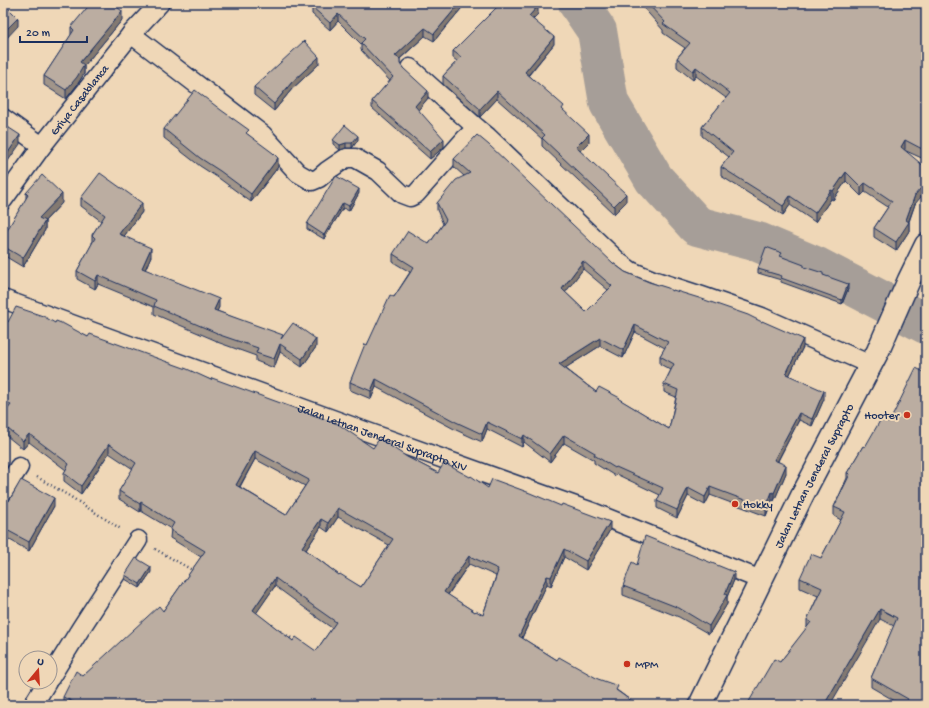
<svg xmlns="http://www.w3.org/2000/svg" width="929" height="708" font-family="'Gochi Hand',sans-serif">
<rect width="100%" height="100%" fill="#efd7b7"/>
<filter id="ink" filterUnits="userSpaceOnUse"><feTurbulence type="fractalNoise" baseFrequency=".025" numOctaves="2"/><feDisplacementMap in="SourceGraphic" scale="8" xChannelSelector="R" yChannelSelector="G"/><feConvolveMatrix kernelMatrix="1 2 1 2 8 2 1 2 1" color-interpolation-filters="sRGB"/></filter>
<g filter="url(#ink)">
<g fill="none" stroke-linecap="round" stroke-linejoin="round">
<path stroke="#a69e98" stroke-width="40" d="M578,3L597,31L609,103L654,179L697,226L758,242L817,267L926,324"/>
<g stroke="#1b2f5e" stroke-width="21">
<g id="minor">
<path d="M131,34L263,135L298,173L312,181L319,178L327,171L346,158H355L378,171L402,194L410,197L416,194L465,139L477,128L488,137L620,263L631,271L653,280L702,296L762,317L871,365"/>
<path d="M410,68L477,128"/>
<path d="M3,118L42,146"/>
<path id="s1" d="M3,200L42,146L131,34L160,3"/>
<path id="s2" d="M3,299L365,431L595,513L761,580"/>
<path d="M3,492L19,467"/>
<path d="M50,678L81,628L138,540"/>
<path d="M33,705L47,682"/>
</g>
</g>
<g stroke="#1b2f5e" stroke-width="25">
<g id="secondary">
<path id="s3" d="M700,705L802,496L878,351L909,280L926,245"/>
</g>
</g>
<g stroke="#1b2f5e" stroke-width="2.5" stroke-dasharray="1 3" stroke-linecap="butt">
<path d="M37,477L71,497L121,529"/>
<path d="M155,549L194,571"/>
<path d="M280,631L296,641"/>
</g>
<use href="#minor" stroke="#efd7b7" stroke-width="18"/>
<use href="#secondary" stroke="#efd7b7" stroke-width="22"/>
</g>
<g fill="#a1958a" stroke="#1b2f5e" fill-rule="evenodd">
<path d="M311,3H466L434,41L425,36L400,59V64L403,68L428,98L418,110L444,147L430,159L372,108V101L390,81L361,50V44L338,21L330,30L312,14V7L314,5Z"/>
<path d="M642,3H926V160L904,150L915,204L909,222V231L896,251L874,237V228L888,207L865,192L861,196L846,181L833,200L831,199L815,222L790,205L783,215L721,176V167L729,157L702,136V127L726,98L696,76L693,80L677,67V58L685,48L663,33V30L642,6Z"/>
<path d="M538,14L533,19L554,44L529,75L564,111L589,142L580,151L626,202L614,214L542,146V139L497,99L480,117L443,84V76L457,61L453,58V51Z"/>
<path d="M122,20L84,66V74L77,85L66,99L44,85V76L71,35V27Z"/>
<path d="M319,64L292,89L274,111L254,95V87Z"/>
<path d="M164,129L249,135L278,167L251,202L220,179L200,166L164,138Z"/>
<path d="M333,140H358L352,148H346L340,150L333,144Z"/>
<path d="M454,159L613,263L625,272L673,291L803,347L789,376L824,399L812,426L799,420L778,461L786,473L774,501L772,500L766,516L710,495L705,505L688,496L677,518L657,508V501L660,495L616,474L615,476L594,463V460L564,443L550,462L524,442L522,447L487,429L482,442L456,430L376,387L371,399L350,390V382L367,345L394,297L410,272L393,262V254L429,244L443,224L437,210V203L464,176L454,167ZM583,269L608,290L586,312L565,292ZM635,332L665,348L660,356V364L671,370L664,384V392L676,397L669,429L620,400L596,392L565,368L600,346L623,358Z"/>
<path d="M26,193L62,203L45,221V230L23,267L3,255V237L26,199Z"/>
<path d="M359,193L349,211L343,208L324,239L307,229V224Z"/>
<path d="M81,198L142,212L124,236L151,256L145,270L219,307L217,311L283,337L316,347L302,367L280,352L274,368L256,361V356L217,342V341L154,314V307L98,284L95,289L77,279V271L92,244V235L101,221L81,206Z"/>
<path d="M782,257L804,267L823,275L848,289L842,304L781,282V280L758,273V269Z"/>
<path d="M3,320L8,322L55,323L88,337L211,380L373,448L407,457L438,473L488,488L610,530L586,570L564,557L551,586L547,584L522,638L557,660L618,691L637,705H63V697L83,676L163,611L201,557L170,538L171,529L141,511L140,512L119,499V491L133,469L109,453L81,494L64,481V473L66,470L29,442L23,449L3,433V415L6,411L3,409ZM255,459L305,486L286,515L240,487ZM338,517L389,545L361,587L339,575L306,550L321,527L328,532ZM469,564L496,576L483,615L475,612L448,595ZM275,586L316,616V617L332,628L316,651L293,641L256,613Z"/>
<path d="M863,446L926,705H902L871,687V678L894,626L880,619L780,662L807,628V620L818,596L800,588V578L821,558L841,520L834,516V507L847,478V473Z"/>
<path d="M9,501L54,506L29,551L3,536V507Z"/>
<path d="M151,572L140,588L125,579V575Z"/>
<path d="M734,580L727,597V604L709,634L679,617L623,595V586Z"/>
</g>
<g fill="#837971" stroke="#1b2f5e">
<path d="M460,3H466L434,41V34Z"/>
<path d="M538,6V14L529,23V16Z"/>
<path d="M122,11V20L84,66V74L77,85L66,99V90L80,62Z"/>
<path d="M338,14V21L330,30V23Z"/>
<path d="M18,18V26L3,42V33Z"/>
<path d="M425,28V36L395,63V56Z"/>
<path d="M554,37V44L525,79V72Z"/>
<path d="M319,57V64L292,89L274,111V104L292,82Z"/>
<path d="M696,67V76L693,80V71Z"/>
<path d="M428,91V98L415,114V106Z"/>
<path d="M497,91V99L480,117V109Z"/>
<path d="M589,134V142L576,155V147Z"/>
<path d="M20,135V144L3,168V160Z"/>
<path d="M358,136V140L352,148V143Z"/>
<path d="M444,139V147L430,159V152Z"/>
<path d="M905,140V149L901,156V147Z"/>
<path d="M346,143V148L340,150V145Z"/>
<path d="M278,158V167L251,202V194Z"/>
<path d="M846,172V181L833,200V191Z"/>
<path d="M926,176V191L915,204L908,223L909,222V231L896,251V242L906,220L915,195L923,180Z"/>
<path d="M865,183V192L861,196V187Z"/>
<path d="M359,189V193L349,211V206Z"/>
<path d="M831,190V199L815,222V213Z"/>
<path d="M62,194V203L39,227V218Z"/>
<path d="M626,194V202L614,214V206Z"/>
<path d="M790,196V205L783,215V206Z"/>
<path d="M142,203V212L119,243V234Z"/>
<path d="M343,203V208L324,239V235Z"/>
<path d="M45,221V230L23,267V258Z"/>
<path d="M151,248V256L142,277V268Z"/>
<path d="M583,261V269L562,297V289Z"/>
<path d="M98,275V284L95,289V281Z"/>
<path d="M848,284V289L842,304V300Z"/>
<path d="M219,299V307L214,319V310Z"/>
<path d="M635,325V332L623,358V350Z"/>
<path d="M600,338V346L559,372V364Z"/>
<path d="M316,339V347L302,367V359Z"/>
<path d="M803,339V347L786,382V374Z"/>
<path d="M280,344V352L274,368V359Z"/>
<path d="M376,379V387L371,399V391Z"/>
<path d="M824,391V399L812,426V419Z"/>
<path d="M799,413V420L774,468V460Z"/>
<path d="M487,422V429L482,442V434Z"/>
<path d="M29,434V442L23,449V441Z"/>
<path d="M524,435V442L522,447V439Z"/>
<path d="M564,435V443L550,462V454Z"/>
<path d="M109,444V453L81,494V486Z"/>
<path d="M255,451V459L236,493V485Z"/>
<path d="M786,465V473L774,501V493Z"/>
<path d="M710,487V495L705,505V497Z"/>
<path d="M688,488V496L677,518V510Z"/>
<path d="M772,492V500L766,516V508Z"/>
<path d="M54,498V506L29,551V542Z"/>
<path d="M141,502V511L140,512V504Z"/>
<path d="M338,508V517L328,532V523Z"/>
<path d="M321,519V527L302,556V547Z"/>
<path d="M610,522V530L586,570V561Z"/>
<path d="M564,549V557L551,586V577Z"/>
<path d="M469,556V564L444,600V592Z"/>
<path d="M151,567V572L140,588V584Z"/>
<path d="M734,572V580L727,597V604L709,634V626L725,594Z"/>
<path d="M547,576V584L519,644V636Z"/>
<path d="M275,578V586L253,618V610Z"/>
<path d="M880,609V619L830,705H824Z"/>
</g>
<g fill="#bbada1" stroke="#1b2f5e" fill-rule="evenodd">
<path d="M3,3L18,18L3,33Z"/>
<path d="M91,3H112L122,11L80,62L84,65L77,77L66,90L44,76L74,30L71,27Z"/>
<path d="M316,3H460L434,34L425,28L395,56L400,59V64L403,68L428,91L415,106L444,139L430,152L372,101L393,77L361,43L365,39L338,14L330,23L312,7Z"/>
<path d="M501,3H535L538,6L529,16L554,37L525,72L564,106L562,109L589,134L576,147L626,194L614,206L542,138L545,135L497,91L480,109L443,76L461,57L453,51Z"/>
<path d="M647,3H926V151L905,140L901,147L926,168V176L923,180L926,182L915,195L906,220L909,222L896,242L874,228L892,201L865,183L861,187L846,172L833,191L831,190L815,213L790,196L783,206L721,167L733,152L702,127L730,93L696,67L693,71L677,58L690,43L663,24L665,22Z"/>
<path d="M304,41L319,57L292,82L274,104L254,87Z"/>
<path d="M195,90L221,110L249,130L246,133L273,153L278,158L251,194L220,171L200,158L164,129Z"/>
<path d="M3,124L20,135L3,160Z"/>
<path d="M345,125L358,136L352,143H346L340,145L333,140Z"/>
<path d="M477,135L489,145L613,263L625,272L649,282L668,288L673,291V290L699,298L748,315L762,322V321L803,339L786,374L824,391L812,419L799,413L774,460L786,465L774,493L772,492L766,508L710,487L705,497L688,488L677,510L657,501L663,488L616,467L615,468L594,455L595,453L564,435L550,454L524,435L522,439L487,422L482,434L456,422L376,379L371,391L350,382L365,344L367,345L390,295L394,297L414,267L393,254L408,231L429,244L446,220L437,203L456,180L470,173L454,159ZM583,261L612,286L586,312L562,289ZM635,325L668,342L660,356L674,364L664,384L678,390L669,429L619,399L620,398L599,387L596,392L559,364L600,338L623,350Z"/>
<path d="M100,173L142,203L119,234L151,248L142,268L219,299L214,310L283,335L281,339L293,323L316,339L302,359L280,344L274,359L256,353L258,348L217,334V333L154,306L156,300L98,275L95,281L77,271L95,238L92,235L105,215L81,198Z"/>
<path d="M42,175L62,194L39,218L45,221L23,258L3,246V237L28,195L26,193Z"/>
<path d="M336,176L359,189L349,206L343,203L324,235L307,224Z"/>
<path d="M766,247L782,253L780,256L804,265V267L823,273V275L848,284L842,300L781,278L782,276L758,269Z"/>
<path d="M16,307L43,316L55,323L56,321L64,324L88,337L90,334L187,369L211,380L212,378L338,424L373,448L379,439L381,440L407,457L438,473L444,463L470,477L471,476L488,488L492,479L530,493L561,506L562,504L610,522L586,561L564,549L551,577L547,576L519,636L557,660L559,657L598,679L618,686L616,690L637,705H80L63,697L76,671L83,676L159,606L163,611L205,551L170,530L174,523L141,502L140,504L119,491L136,463L109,444L81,486L64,473L69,464L29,434L23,441L3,425V415L11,405L3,400V320L8,322ZM255,451L309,480L286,515L236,485ZM338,508L393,539L361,587L340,574L339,575L302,547L321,519L328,523ZM469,556L498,569L497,571H498L483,615L476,611L475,612L444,592ZM275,578L316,608L336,622L316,651L296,637L293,641L253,610Z"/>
<path d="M916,368L926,373V705H905L908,699L871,678L897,618L880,609L824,705H747L774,659L780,662L811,622L807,620L822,588L800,578L811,554L821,558L845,512L834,507L850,474L847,473L863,446L865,447L881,419L889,423Z"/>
<path d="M21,480L54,498L29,542L3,528V507L7,500L9,501Z"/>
<path d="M645,536L734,572L725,594L727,595L709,626L679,608L623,586L632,562L637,565Z"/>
<path d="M136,558L151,567L140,584L125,575Z"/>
</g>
</g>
<g fill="#c8321e" stroke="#efd7b7" stroke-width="1.5">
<circle cx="907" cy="415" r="4"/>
<circle cx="735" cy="504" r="4"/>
<circle cx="627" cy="664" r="4"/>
</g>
<g text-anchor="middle" stroke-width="4" stroke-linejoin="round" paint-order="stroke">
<g font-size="12" fill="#1b2f5e" stroke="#efd7b7">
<text dy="4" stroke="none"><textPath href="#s1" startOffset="126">Griya Casablanca</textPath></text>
<text dy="4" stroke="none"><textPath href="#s2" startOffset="404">Jalan Letnan Jenderal Suprapto XIV</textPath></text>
<text dy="4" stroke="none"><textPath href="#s3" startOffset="256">Jalan Letnan Jenderal Suprapto</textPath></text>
</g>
<g font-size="12" fill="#1b2f5e" stroke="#efd7b7" text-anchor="start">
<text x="899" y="419" text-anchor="end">Hooter</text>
<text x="743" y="508">Hokky</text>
<text x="635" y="668">MPM</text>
</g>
</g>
<rect width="929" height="708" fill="none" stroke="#efd7b7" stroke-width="16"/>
<rect x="8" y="8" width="913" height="692" fill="none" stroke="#1b2f5e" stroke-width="1.5" filter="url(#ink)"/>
<g transform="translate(38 670) rotate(18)"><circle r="19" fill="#efd7b7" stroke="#9a9493"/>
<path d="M0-3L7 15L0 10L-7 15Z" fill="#c8321e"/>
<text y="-6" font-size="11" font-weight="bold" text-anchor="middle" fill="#1b2f5e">U</text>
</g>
<path d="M20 36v6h67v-6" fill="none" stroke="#1b2f5e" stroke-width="2"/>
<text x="26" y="36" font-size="12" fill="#1b2f5e" stroke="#efd7b7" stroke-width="3" paint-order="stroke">20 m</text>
</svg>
